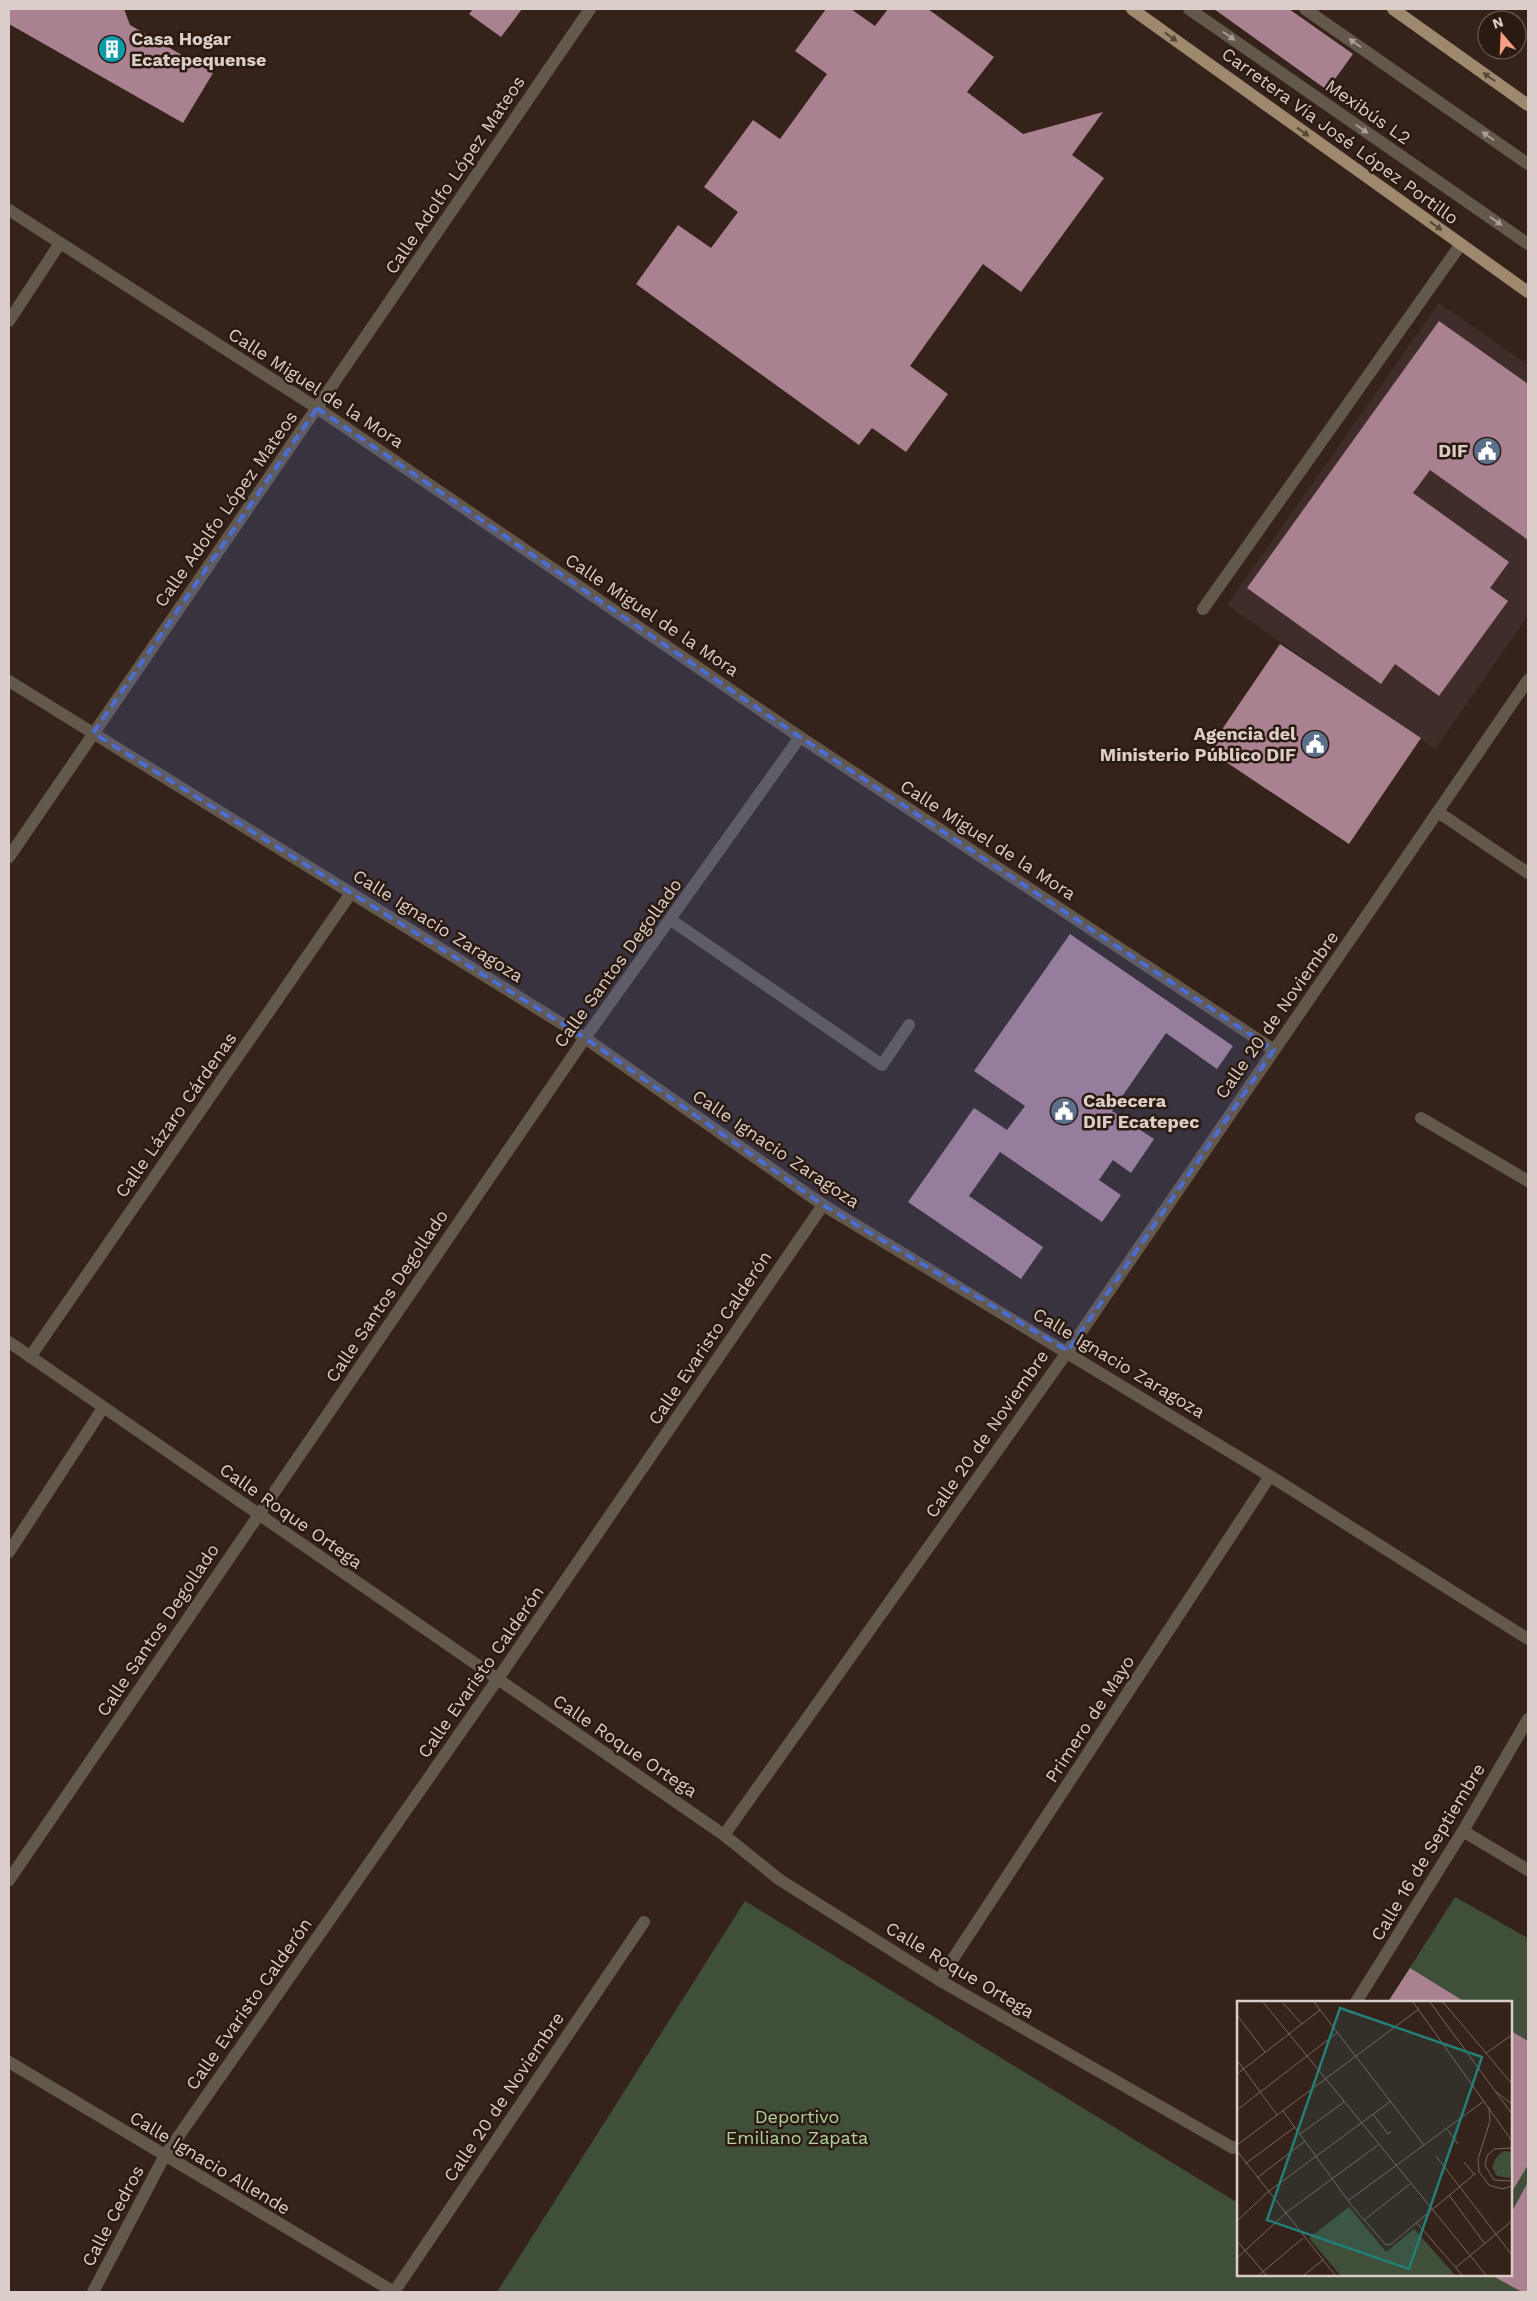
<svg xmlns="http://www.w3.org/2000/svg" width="1537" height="2301" font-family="'Work Sans',sans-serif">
<rect width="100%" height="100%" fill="#35231b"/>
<path fill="#402d2a" d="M1439,303L1528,365V616L1435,749L1227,605Z"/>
<path fill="#404f39" d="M1455,1897L1528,1938V2292H497L745,1901L1238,2203V2275H1511V2002H1388Z"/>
<g fill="#a98191">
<path d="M9,9H124L130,25L213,73L183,123L9,24Z"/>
<path d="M473,9H522L501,37L469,14Z"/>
<path d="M826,9H851L875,26L888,9H928L994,57L967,92L1023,134L1103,112L1072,155L1104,178L1021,292L983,264L910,366L948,394L906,452L872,428L859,445L636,284L678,225L711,248L738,212L704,187L753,120L780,139L827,74L795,51Z"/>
<path d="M1214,9H1289L1353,54L1327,90Z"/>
<path d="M1439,321L1528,384V540L1430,470L1413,493L1509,562L1490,588L1508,601L1439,696L1395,664L1381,684L1247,588Z"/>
<path d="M1280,644L1421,738L1349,844L1208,750Z"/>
<path d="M1070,934L1233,1046L1217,1069L1166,1033L1112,1111L1154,1139L1131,1173L1113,1160L1099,1180L1121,1195L1102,1222L1000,1152L969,1196L1043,1247L1021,1279L908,1202L974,1108L1007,1130L1025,1106L974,1071Z"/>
<path d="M1410,1968L1465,2002H1388Z"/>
<path d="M1511,2031L1528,2041V2165L1511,2193Z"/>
<path d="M1528,2182V2292H1522L1491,2275H1511V2213Z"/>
</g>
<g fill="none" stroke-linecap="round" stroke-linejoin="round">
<g stroke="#63584c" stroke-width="12">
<path d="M1189,9L1528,244"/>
<path d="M1305,9L1528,164"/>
<path d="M1203,609L1461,244"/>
<path d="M394,2292L644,1922"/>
</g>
<g stroke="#63584c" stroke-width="12">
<path d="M9,210L317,408L800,737L1274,1050"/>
<path d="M9,321L60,243"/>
<path d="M9,681L585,1038L823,1205L1270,1476L1528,1639"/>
<path d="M1438,812L1528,873"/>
<path d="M9,857L590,9"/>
<path d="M671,920L882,1065L909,1025"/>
<path d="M1421,1118L1528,1181"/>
<path d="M9,1342L724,1835L780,1880L939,1980L1233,2148L1238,2146"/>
<path d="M30,1357L351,893"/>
<path d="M9,1552L103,1408"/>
<path d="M1463,1831L1528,1870"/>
<path d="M724,1835L1068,1351L1528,680"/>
<path d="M9,1880L585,1038L800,737"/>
<path d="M939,1980L1270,1476"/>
<path d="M1356,2002L1463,1831L1528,1719"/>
<path d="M9,2062L394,2292"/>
<path d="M93,2292L164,2157L497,1680L823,1205"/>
</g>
<g stroke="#9e886e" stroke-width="12">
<path d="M1132,9L1528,292"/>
<path d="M1393,9L1528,105"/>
</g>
</g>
<defs><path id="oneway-solid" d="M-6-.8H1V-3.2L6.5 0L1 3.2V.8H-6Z" transform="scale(1.25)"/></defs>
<g fill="#ab9f97">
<use href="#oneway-solid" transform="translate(1229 36) rotate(35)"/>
<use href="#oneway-solid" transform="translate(1355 43) rotate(-145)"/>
<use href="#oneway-solid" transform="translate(1362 129) rotate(35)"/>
<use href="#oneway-solid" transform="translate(1488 136) rotate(-145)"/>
<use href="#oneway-solid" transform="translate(1496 221) rotate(35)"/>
</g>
<g fill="#594636">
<use href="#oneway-solid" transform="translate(1171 37) rotate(36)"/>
<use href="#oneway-solid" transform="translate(1489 77) rotate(-145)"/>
<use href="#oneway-solid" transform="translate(1303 132) rotate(36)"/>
<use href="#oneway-solid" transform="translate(1436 226) rotate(36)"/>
</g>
<path fill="#4c6ed4" fill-opacity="0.2" stroke="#4c6ed4" stroke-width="4" stroke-dasharray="10 6" stroke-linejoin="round" d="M317,408L800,737L1274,1050L1068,1351L823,1205L585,1038L93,733Z"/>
<defs>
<g id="building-disc" transform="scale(1.4375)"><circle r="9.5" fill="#0f9aa8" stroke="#2b1a11"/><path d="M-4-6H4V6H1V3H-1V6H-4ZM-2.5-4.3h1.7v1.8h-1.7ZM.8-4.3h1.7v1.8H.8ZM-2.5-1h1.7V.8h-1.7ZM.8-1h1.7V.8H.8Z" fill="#fff"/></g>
<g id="civic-disc" transform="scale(1.4375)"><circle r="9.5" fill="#5c6f8a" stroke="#2b1a11"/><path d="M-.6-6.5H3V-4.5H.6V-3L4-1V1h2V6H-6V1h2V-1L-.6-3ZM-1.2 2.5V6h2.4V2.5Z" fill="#fff"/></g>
</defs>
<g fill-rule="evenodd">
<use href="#building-disc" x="112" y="49"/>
<use href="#civic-disc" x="1487" y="451"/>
<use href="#civic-disc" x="1315" y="744"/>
<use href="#civic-disc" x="1064" y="1111"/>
</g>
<g text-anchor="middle" stroke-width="5" stroke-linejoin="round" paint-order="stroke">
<g font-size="18" font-weight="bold" fill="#dbcec9" stroke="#2b1a11" text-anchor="start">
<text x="131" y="45">Casa Hogar<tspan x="131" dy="21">Ecatepequense</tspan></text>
<text x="1468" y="457" text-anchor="end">DIF</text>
<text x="1296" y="740" text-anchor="end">Agencia del<tspan x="1296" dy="21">Ministerio Público DIF</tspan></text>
<text x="1083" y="1107">Cabecera<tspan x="1083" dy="21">DIF Ecatepec</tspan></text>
</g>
<g font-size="18" fill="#dbcec9" stroke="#2b1a11">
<text transform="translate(1368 112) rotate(35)" y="6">Mexibús L2</text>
<text transform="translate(1340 136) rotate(36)" y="6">Carretera Vía José López Portillo</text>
<text transform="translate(455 175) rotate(-56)" y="6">Calle Adolfo López Mateos</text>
<text transform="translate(316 388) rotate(33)" y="6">Calle Miguel de la Mora</text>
<text transform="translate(226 509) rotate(-55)" y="6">Calle Adolfo López Mateos</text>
<text transform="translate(652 615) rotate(34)" y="6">Calle Miguel de la Mora</text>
<text transform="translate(988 840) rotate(33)" y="6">Calle Miguel de la Mora</text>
<text transform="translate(438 926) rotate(32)" y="6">Calle Ignacio Zaragoza</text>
<text transform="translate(618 963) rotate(-54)" y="6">Calle Santos Degollado</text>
<text transform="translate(1277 1015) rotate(-55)" y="6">Calle 20 de Noviembre</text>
<text transform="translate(176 1115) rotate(-55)" y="6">Calle Lázaro Cárdenas</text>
<text transform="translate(776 1149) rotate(34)" y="6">Calle Ignacio Zaragoza</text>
<text transform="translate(387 1296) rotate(-56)" y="6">Calle Santos Degollado</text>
<text transform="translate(710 1338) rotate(-56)" y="6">Calle Evaristo Calderón</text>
<text transform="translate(1119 1363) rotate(31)" y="6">Calle Ignacio Zaragoza</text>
<text transform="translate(987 1434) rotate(-55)" y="6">Calle 20 de Noviembre</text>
<text transform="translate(291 1516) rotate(35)" y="6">Calle Roque Ortega</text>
<text transform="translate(158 1630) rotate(-56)" y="6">Calle Santos Degollado</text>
<text transform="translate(481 1672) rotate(-55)" y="6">Calle Evaristo Calderón</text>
<text transform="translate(1090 1719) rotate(-57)" y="6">Primero de Mayo</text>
<text transform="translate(625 1746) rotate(34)" y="6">Calle Roque Ortega</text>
<text transform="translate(1428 1852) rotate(-59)" y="6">Calle 16 de Septiembre</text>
<text transform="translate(960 1970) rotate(31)" y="6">Calle Roque Ortega</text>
<text transform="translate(249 2004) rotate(-55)" y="6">Calle Evaristo Calderón</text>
<text transform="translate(504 2097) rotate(-56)" y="6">Calle 20 de Noviembre</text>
<text transform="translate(210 2163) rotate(31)" y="6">Calle Ignacio Allende</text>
<text transform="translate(113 2216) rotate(-62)" y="6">Calle Cedros</text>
</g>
<g font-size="18" fill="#afd49d" stroke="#2b1a11">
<text x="797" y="2123">Deportivo<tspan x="797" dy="21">Emiliano Zapata</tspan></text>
</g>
</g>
<g transform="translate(1237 2001)">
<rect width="275" height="275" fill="#35231b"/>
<path d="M267,150L275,151L273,177L260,175L255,166L260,155ZM112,206L149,251L177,228L218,274H103L72,237Z" fill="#404f39"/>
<path fill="none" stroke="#776761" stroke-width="1" d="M26,1L249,274M77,1L187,144M176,1L275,140M193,1L275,113M206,1L275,83M46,2L65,23M0,14L28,51M249,52L275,34M0,59L40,114M0,73L83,9M258,90L275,103M252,106L253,120L241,158L242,171L252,184L265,188L275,185M0,109L101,31M46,110L115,205L149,244L154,243L239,172M136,113L151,133L154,130M210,128L221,143M63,133L107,101M0,144L182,8M275,147L257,148L250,155L248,164L257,179L275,180M0,150L98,274M199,155L275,254M227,161L237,173M8,163L58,126M20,177L68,140M212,194L248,243M112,199L247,100M127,219L173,183M0,220L32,190L154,100M180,222L225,274M0,240L29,274M0,257L50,211L141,144M218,267L275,220M22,274L66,237M67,274L86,259"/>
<path fill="#237f77" fill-opacity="0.15" stroke="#237f77" stroke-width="2.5" d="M103,7L245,56L172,268L30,219Z"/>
<rect width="275" height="275" fill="none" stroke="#dbcec9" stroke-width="2.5"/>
</g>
<rect width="1537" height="2301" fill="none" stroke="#dbcec9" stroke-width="20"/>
<g transform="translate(1502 35) rotate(341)"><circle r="24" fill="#2b1a11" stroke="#71625b"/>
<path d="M0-4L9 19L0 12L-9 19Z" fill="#f39f85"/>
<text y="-8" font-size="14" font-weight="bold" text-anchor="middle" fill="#dbcec9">N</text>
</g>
</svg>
